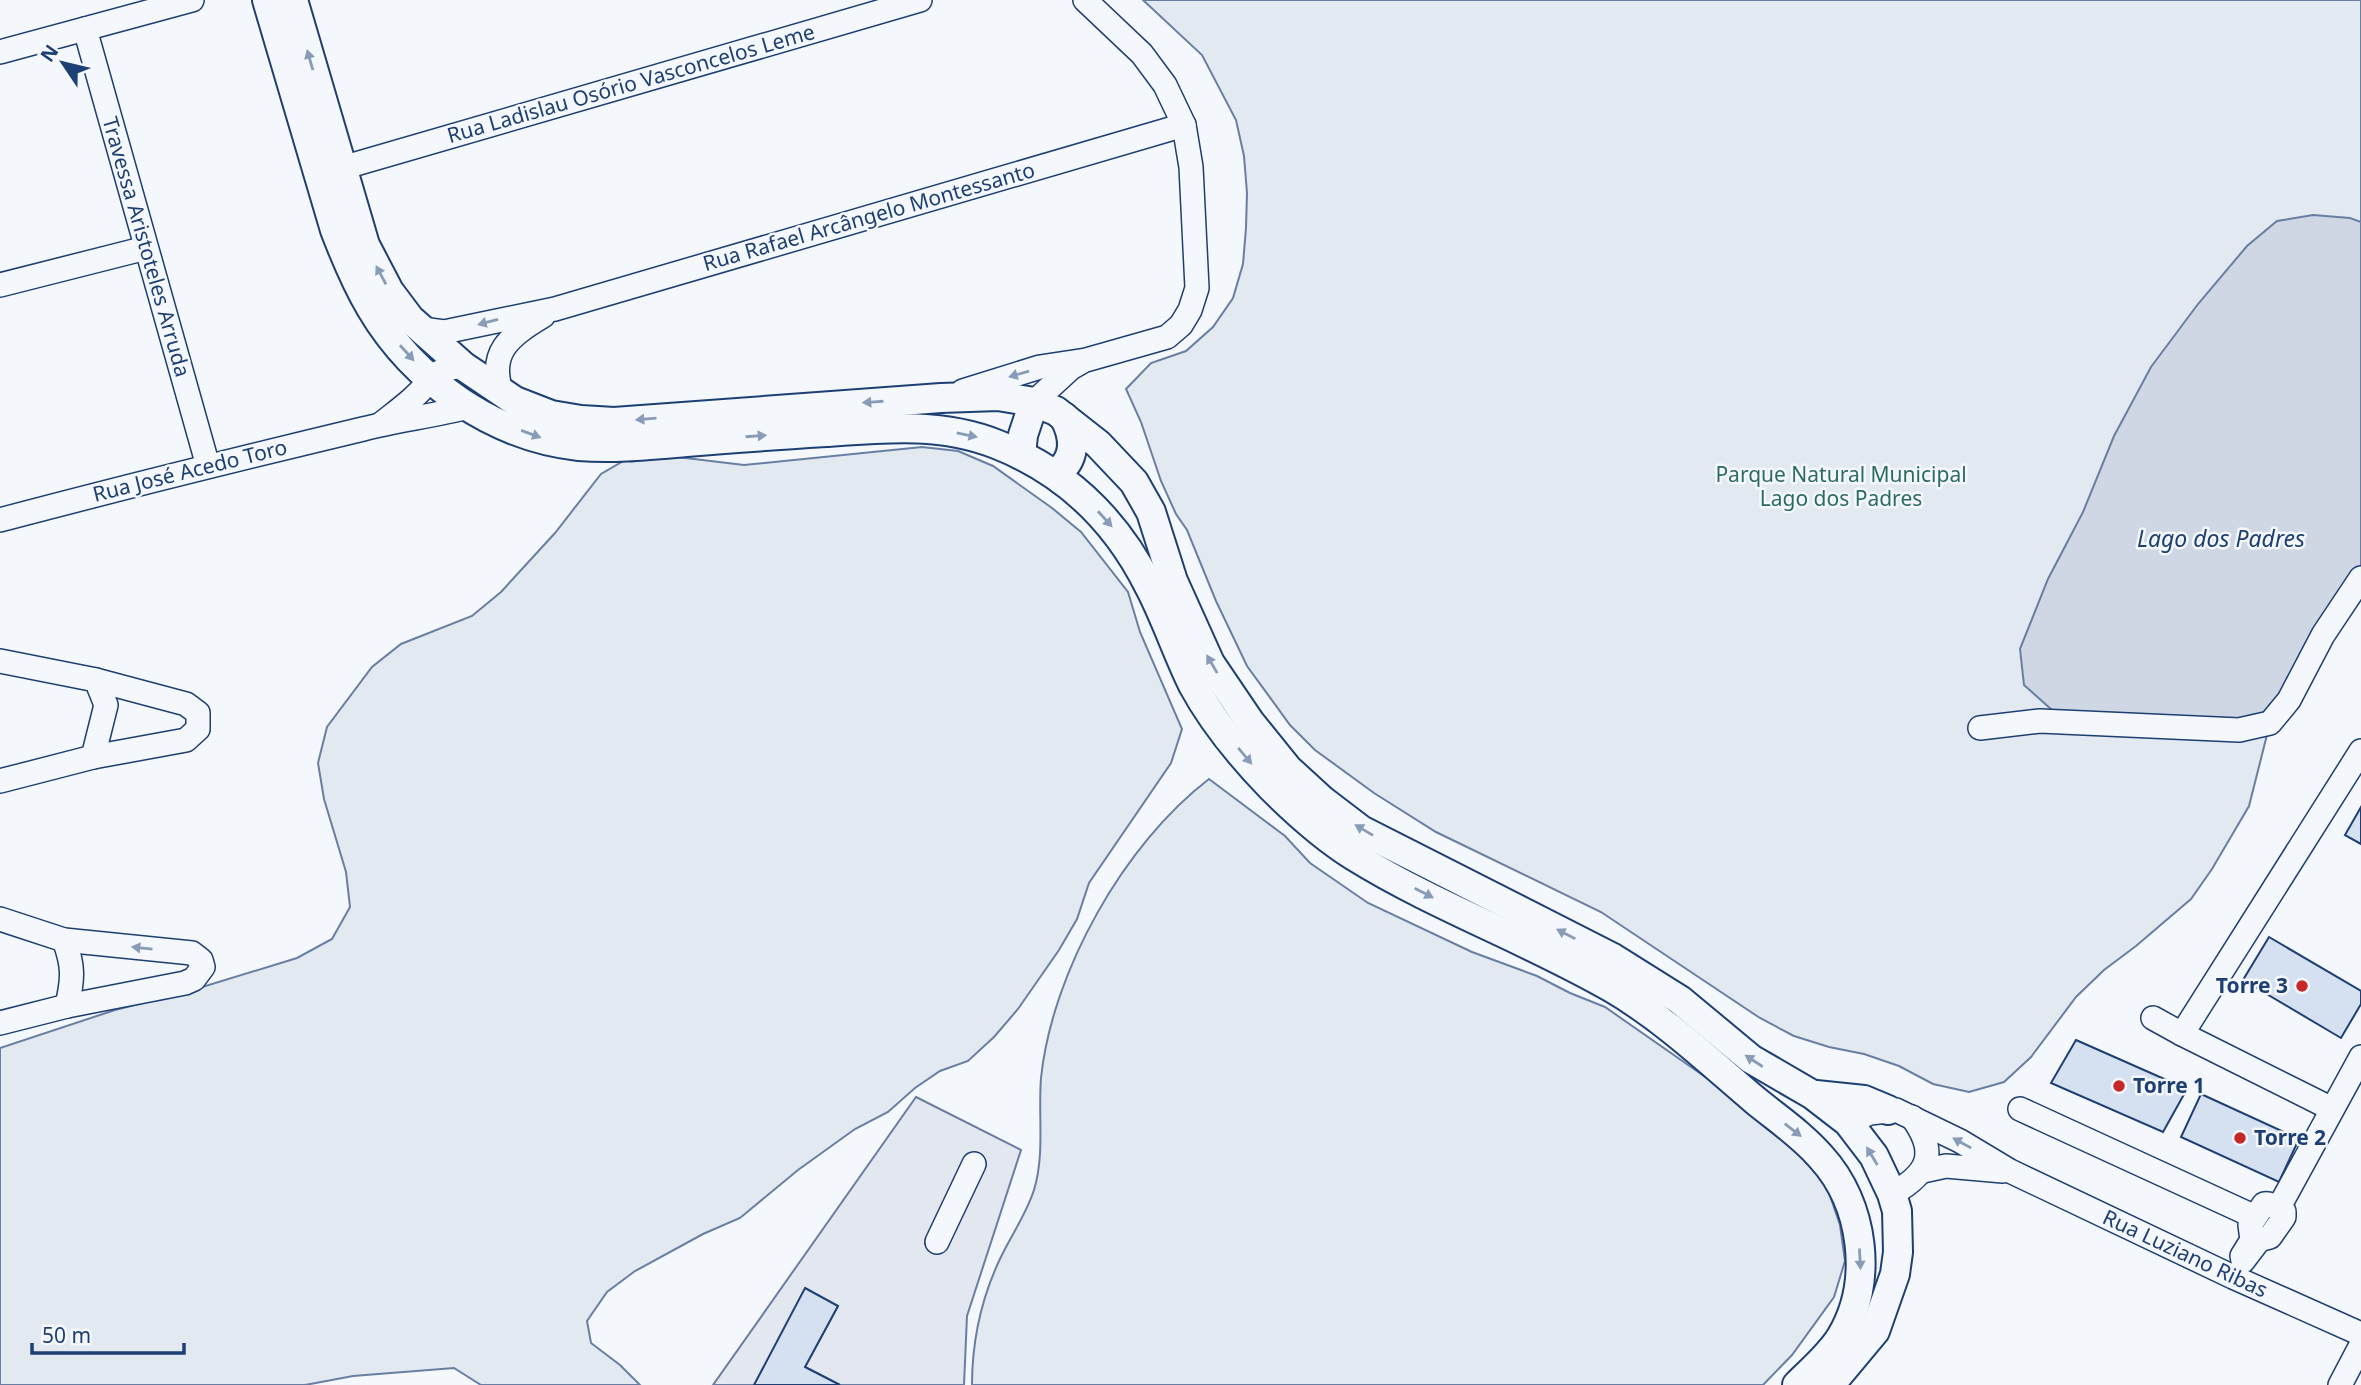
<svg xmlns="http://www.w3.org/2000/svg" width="2361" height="1385" font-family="'Noto Sans',sans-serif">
<rect width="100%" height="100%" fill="#f4f7fb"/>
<g fill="#e3e9f0" stroke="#687fa3" stroke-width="2">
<path d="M1143,0H2361V575L2270,723L2249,806L2212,869L2191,899L2136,946L2104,970L2076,997L2031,1057L2004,1082L1969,1092L1933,1084L1899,1066L1864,1054L1829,1047L1794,1036L1760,1018L1601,912L1436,832L1374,793L1315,750L1290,725L1247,666L1216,601L1187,530L1176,514L1161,481L1141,422L1126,389L1151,363L1186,351L1213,327L1233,298L1243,264L1246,228L1247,193L1244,156L1236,120L1202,55Z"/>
<path d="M922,447L958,451L993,466L1052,508L1081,532L1128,592L1140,632L1182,729L1171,763L1089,883L1077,919L1059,950L1018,1009L994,1037L968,1061L940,1071L915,1088L888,1112L855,1129L798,1170L740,1218L703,1234L635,1271L607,1292L587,1321L591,1343L620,1365L640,1385H481L454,1368L353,1376L305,1385H0V1048L115,1010L186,992L297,958L332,939L350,907L346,872L324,799L318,763L327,727L372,667L401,644L472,616L501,592L555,533L601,474L632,456H669L744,465Z"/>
<path d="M1209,779L1285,836L1310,863L1368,903L1472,952L1537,976L1570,993L1605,1007L1724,1090L1807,1159L1828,1190L1840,1225L1845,1261L1834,1297L1792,1355L1763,1385H972C972,1343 981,1300 999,1261C1010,1237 1026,1215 1034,1190C1045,1154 1038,1115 1041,1078C1052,972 1124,844 1209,779Z"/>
</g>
<path fill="#e3e8f0" stroke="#687fa3" stroke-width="2" d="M916,1097L1021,1150L967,1316L964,1385H840L805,1367L838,1306L754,1385H713Z"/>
<path fill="#cfd7e4" stroke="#687fa3" stroke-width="2" d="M2313,215L2350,218L2361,222V575L2270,723L2052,710L2024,685L2020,649L2048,579L2083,512L2114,436L2151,367L2198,304L2247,246L2277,221Z"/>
<g fill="#d5e0f0" stroke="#1d3f73" stroke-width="2">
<path d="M2361,807V844L2345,835Z"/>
<path d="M2269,937L2361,991V1004L2341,1038L2243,980Z"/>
<path d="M2076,1040L2187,1089L2163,1132L2051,1083Z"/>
<path d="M2201,1094L2299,1139L2279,1182L2181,1137Z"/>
<path d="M805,1288L838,1306L805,1367L840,1385H754Z"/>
</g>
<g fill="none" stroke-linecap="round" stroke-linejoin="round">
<g stroke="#1d3f73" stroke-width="26">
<g id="minor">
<path d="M85,29L208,466"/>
<path d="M0,52L192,0"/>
<path d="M342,168L920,0"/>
<path d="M0,285L146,248"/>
<path d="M422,329L444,332L555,309L1184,125"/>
<path d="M963,391L1040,367L1086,360L1167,337L1181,325L1190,310L1197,288L1191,167L1184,125L1165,85L1142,54L1085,0"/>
<path d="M502,394C487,352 510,336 543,316"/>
<path d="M1034,402L1071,368L1080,363"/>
<path d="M381,424C391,416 402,408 412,399C435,379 427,371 463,366"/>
<path d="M0,520C121,488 242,458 363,429C398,420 433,416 468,407"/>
<path d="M0,661L96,680L106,705L93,757L0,781"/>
<path d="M1980,728L2040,721L2239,730L2270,723L2289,700L2323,635L2361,578"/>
<path d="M93,757L186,740L198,729V713L186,704L96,680"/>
<path d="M0,919L64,940L192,953L201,960L203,967L194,979L185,983L67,1006L0,1023"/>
<path d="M64,940C74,966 73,979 67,1006"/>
<path d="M2153,1018L2182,1034"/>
<path d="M2020,1109L2253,1216"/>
<path d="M2332,1109L2182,1034L2361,751"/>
<path d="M1848,1122L1870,1113L1896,1110L1960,1141L2010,1171L2233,1277L2361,1334"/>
<path d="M1923,1171L1946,1166L2003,1171"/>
<path d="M1892,1194C1928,1174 1939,1154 1912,1117"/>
<path d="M2264,1204C2271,1202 2277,1209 2284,1212V1217L2270,1237L2259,1240L2243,1261L2242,1256L2252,1240L2250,1225Z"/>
<path d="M2278,1209L2361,1057"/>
<path d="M937,1242L974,1164"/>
<path d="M2340,1385L2361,1345"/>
</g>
</g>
<g stroke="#1d3f73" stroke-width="32">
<g id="major">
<path d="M267,0L335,230C345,256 356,283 371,308C414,381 494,437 579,446C614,449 651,445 686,442C733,438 779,435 826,432C883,428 941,422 996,444C1065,471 1116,520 1149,586C1166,618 1177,653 1193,685C1213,722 1242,757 1271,787C1296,812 1324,837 1354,856C1436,907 1529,940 1612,988C1665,1019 1710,1062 1756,1101C1778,1119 1802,1135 1821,1157C1864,1204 1874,1282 1841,1337C1830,1355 1812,1370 1797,1385"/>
<path d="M293,0L365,245L389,291L410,319L463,366L515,401L551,415L581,420L614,422L941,398L998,396L1034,402L1056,411L1098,444L1134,482L1151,512L1173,581L1210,663L1250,722L1288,769L1323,801L1361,830L1613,958L1680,1000L1751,1059L1813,1095L1848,1122L1874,1156L1892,1194L1897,1211L1898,1252L1895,1274L1875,1331L1830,1385"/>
<path d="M1021,455L1023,435L1034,402"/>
<path d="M1055,474C1077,460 1075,437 1064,417"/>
<path d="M1816,1095L1864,1100L1888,1110"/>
</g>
</g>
<use href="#minor" stroke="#f4f7fb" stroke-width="23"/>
<use href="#major" stroke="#f4f7fb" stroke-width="28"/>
</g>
<defs><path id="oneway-solid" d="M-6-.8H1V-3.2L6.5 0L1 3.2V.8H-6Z" transform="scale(1.75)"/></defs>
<g fill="#889bb7">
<use href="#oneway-solid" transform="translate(310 60) rotate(-106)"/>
<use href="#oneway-solid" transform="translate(381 275) rotate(-118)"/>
<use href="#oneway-solid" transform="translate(488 322) rotate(165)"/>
<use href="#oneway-solid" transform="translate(407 353) rotate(48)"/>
<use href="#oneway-solid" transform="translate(1019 374) rotate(164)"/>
<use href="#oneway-solid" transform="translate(873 402) rotate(176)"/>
<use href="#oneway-solid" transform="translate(646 419) rotate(175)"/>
<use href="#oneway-solid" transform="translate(531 434) rotate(20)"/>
<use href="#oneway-solid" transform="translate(967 435) rotate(12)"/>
<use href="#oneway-solid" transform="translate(756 436) rotate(-4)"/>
<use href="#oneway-solid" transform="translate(1105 519) rotate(48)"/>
<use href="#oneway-solid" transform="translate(1212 664) rotate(-120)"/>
<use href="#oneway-solid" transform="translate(1245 756) rotate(50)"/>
<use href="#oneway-solid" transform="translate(1364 830) rotate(-149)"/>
<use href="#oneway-solid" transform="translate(1424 893) rotate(27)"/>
<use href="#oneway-solid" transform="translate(1566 934) rotate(-153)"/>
<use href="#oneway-solid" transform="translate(142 948) rotate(-174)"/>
<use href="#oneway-solid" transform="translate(1754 1061) rotate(-147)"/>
<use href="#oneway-solid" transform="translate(1793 1130) rotate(38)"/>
<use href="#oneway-solid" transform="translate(1962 1143) rotate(-151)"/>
<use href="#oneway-solid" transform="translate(1872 1156) rotate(-121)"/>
<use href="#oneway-solid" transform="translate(1860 1259) rotate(87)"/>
</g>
<g fill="#c62828" stroke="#f4f7fb" stroke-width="2.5">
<circle cx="2302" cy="986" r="7"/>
<circle cx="2119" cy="1086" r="7"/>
<circle cx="2240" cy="1138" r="7"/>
</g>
<g text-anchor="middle" stroke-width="5" stroke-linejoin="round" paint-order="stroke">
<g font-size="21" fill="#1d3f73" stroke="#f4f7fb">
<text transform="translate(631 84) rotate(-16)" y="7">Rua Ladislau Osório Vasconcelos Leme</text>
<text transform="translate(869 217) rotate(-16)" y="7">Rua Rafael Arcângelo Montessanto</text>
<text transform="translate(146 247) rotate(74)" y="7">Travessa Aristoteles Arruda</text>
<text transform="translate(190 471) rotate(-14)" y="7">Rua José Acedo Toro</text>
<text transform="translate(2185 1254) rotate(25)" y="7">Rua Luziano Ribas</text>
</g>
<g font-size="21" fill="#2c6c60" stroke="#f4f7fb">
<text x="1841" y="482">Parque Natural Municipal<tspan x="1841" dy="24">Lago dos Padres</tspan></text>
</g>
<g font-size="21" font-weight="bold" fill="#1d3f73" stroke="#f4f7fb" text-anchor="start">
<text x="2288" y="993" text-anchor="end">Torre 3</text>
<text x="2133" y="1093">Torre 1</text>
<text x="2254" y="1145">Torre 2</text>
</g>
<g font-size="23" font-style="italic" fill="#1d3f73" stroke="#f4f7fb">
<text x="2221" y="547">Lago dos Padres</text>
</g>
</g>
<g transform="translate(63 63) rotate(305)" stroke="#f4f7fb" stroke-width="5" paint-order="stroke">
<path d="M0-5L12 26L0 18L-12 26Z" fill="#1d3f73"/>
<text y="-10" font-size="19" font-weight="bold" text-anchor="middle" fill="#1d3f73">N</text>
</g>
<path d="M32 1343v10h152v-10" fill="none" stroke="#1d3f73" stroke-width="3.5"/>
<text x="42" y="1343" font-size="21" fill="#1d3f73" stroke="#f4f7fb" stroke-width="5" paint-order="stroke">50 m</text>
</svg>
